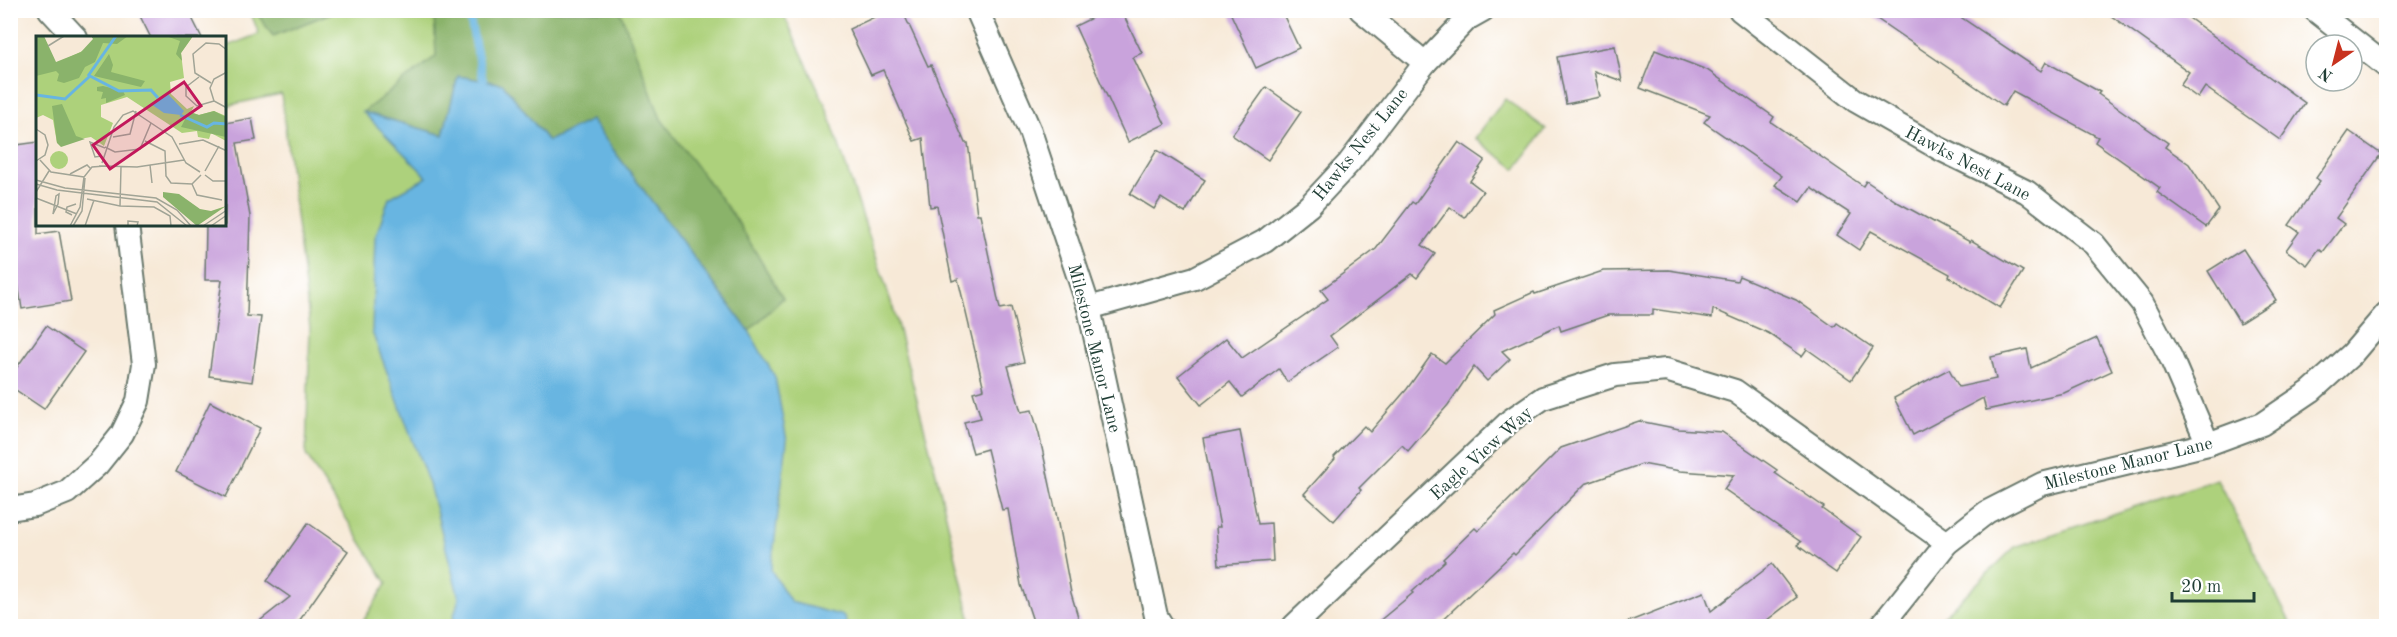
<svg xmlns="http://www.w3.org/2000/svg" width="2397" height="637" font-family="'Old Standard TT',serif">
<rect width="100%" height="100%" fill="#fff"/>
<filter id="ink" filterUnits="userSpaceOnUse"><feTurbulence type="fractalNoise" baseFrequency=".0167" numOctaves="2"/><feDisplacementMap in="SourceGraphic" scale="12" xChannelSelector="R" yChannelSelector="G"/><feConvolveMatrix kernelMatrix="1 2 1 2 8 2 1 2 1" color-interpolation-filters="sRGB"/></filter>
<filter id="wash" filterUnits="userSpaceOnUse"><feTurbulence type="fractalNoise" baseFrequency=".008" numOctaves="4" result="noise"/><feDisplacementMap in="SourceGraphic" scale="24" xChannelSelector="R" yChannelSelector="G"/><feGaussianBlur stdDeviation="1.35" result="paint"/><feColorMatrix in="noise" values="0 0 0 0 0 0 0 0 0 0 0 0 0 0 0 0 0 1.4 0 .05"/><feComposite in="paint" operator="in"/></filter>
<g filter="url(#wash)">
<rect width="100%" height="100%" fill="#f7e9d7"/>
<g fill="#add17b" stroke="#668758" stroke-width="1.5">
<path d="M250,11H782L826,106L893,308L936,473L972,626H360L387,583L306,455L310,328L281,94L225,106V47L259,34Z"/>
<path d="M1505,99L1546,129L1516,169L1475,138Z"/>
<path d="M2217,479L2292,626H1933L2015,547Z"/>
</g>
<g fill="#8ab36b" stroke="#547850" stroke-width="1.5">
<path d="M255,11H336L273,36Z"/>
<path d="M434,11H620L661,119L736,219L783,298L749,331L591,120L548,141L503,84L458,76L443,135L363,112L436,56Z"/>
</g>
<path fill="#68b5e1" stroke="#44798a" stroke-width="1.5" d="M458,76L503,84L548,141L591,120L749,331L775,377L787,441L771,570L791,602L844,616L847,626H451L459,598L429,484L372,332L375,238L389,198L427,177L363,112L443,135Z"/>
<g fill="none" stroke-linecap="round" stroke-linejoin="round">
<path stroke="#68b5e1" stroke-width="8" d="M468,10L485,89"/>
</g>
<g id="blocks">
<g fill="#c9a3dc">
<path d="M137,10H188L202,38H151Z"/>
<path d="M889,10H902L928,66L931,65L965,143H968L977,214H980L1000,309L1011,307L1024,362L1008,366L1021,412L1032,410L1039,434L1056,513L1071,593L1081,627H1035L1021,585L1008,509L1002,510L987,449L973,453L964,422L981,418L973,392L984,389L958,279L952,281L937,206L930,207L923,138L914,141L883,70L871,75L849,29Z"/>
<path d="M1108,10H1121L1142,53L1133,57L1165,124L1128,142L1075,26Z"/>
<path d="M1229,10H1281L1299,48L1256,68Z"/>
<path d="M1864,10H1950L2041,71L2046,62L2100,92L2098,94L2168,143L2165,147L2189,164L2219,210L2206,227L2157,192L2160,188L2095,142L2098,137L2013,91L2004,106Z"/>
<path d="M2103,10H2178L2305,103L2280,140L2205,87L2198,98L2180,85L2189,72Z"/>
<path d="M1615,46L1622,81L1594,71L1600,97L1566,104L1557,57Z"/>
<path d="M1655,50L1707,70L1774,117L1771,122L1863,186L1866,181L1899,203L1970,242L1971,240L2023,271L2000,308L1949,277L1950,274L1871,231L1859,250L1837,235L1851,214L1811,188L1801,202L1775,185L1782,176L1704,122L1710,115L1640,88Z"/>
<path d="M1266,87L1301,112L1268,160L1232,135Z"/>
<path d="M252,118L256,140L237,143L250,216L247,316L261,317L252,382L209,376L222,280H205L206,225H225V123Z"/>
<path d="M2349,131L2381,154L2336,218L2344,224L2323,252L2319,249L2307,265L2286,250L2299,232L2289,225L2320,181L2316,178Z"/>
<path d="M38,142V234L59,231L71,301L22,309L18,283L10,284V146Z"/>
<path d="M1459,142L1485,160L1470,181L1483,191L1465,217L1450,207L1422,245L1435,254L1417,278L1412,274L1330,336L1338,347L1287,382L1279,369L1242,397L1230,382L1201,405L1178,376L1226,338L1242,358L1328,299L1321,290L1376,249L1412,202L1415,204Z"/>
<path d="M1157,150L1205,180L1185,213L1161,198L1154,209L1130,194Z"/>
<path d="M2243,249L2276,300L2240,323L2208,271Z"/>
<path d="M1669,270L1737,281L1739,276L1796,300L1834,327L1837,323L1873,348L1851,380L1807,349L1802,356L1768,333L1713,309L1712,318L1653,309V315H1608L1561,331L1559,325L1502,351L1510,359L1487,381L1474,367L1448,405L1408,451L1402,445L1359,488L1361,490L1334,521L1304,494L1335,459L1334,457L1364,426L1370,432L1407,389L1432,354L1445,363L1495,314L1494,310L1534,292L1535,294L1603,271Z"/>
<path d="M46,326L84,352L44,409L10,386V377Z"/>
<path d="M2097,338L2112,371L2064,393L1986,410L1983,398L1913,435L1894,398L1949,369L1959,387L1996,379L1991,357L2027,349L2031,368Z"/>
<path d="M210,402L260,428L226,497L176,472Z"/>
<path d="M1639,421L1679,429L1722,432L1777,470L1775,473L1824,507L1822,509L1861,537L1836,573L1797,545L1801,542L1724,489L1734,475L1680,471L1642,464L1585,484L1515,555L1513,553L1435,627H1372L1413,593L1412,592L1445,561L1443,559L1475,528L1478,531L1561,448Z"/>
<path d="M1240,431L1258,524L1271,523L1273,561L1219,565L1216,527H1220L1203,438Z"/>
<path d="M308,523L348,551L295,627H252L290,597L267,581Z"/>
<path d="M1772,564L1797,597L1758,627H1620V625L1704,592L1711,611Z"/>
</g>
</g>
</g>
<g filter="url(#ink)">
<use href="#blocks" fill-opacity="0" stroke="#6b796d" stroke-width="1.5"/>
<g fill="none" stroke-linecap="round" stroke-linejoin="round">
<g stroke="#6b796d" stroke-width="26">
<g id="street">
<path d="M50,10L76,38"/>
<path d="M977,10L1030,131L1089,308L1156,616L1162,626"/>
<path d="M1361,10L1425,63"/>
<path d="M1740,10L1856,101L1940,149L2027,192L2094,244L2142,303L2171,358L2208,444"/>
<path d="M2315,10L2386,66"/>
<path d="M1089,308L1195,278L1265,241L1309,206L1349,163L1425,63L1467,19L1483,10"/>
<path d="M10,509L35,505L67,492L98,464L122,434L138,401L144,364L127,225"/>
<path d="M1294,626L1511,420L1543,398L1615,375L1666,370L1735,391L1947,543"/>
<path d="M1881,626L1947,543L1987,512L2042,484L2208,444L2262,424L2311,391L2352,354L2386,314"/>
</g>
</g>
<use href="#street" stroke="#fff" stroke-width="22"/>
</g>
</g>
<g text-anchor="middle" stroke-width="4.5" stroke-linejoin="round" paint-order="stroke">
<g font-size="18" fill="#1f3d34" stroke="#fff">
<text transform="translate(1360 144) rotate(-51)" y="6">Hawks Nest Lane</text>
<text transform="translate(1968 163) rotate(28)" y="6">Hawks Nest Lane</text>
<text transform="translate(1095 348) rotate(76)" y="6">Milestone Manor Lane</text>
<text transform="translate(1481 453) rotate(-42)" y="6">Eagle View Way</text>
<text transform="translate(2128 463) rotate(-14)" y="6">Milestone Manor Lane</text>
</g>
</g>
<g transform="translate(36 36)">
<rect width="190" height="190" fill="#f7e9d7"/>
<path d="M0,0L17,29L78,0H157L145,17L148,42L134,46L135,58L151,73L158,70L155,76L163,79L178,75L190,80V105L175,97L173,103L162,101L161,95L146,97L91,61L65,69V81L77,87L68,110L55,101L21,107L17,84L7,79L0,82ZM14 124a9 9 0 1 1 18 0a9 9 0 1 1-18 0Z" fill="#add17b"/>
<path d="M0,0H8L20,26L45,16L57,3L55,0H92L81,8L67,7L59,26L49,31L43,42L28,47L21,45L23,38L20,35L0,40ZM130,0H157L145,17L146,25L140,18L144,5ZM73,18L77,29L75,36L109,45L105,51L58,40ZM67,50L87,55L89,59L70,67V62L65,63L67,56L61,55V51ZM26,68L40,100L49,103L25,111L21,107L16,70ZM178,75L190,81V101L145,91L153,76L163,79ZM127,156L143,158L164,173L175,175L190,170L161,190L127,161Z" fill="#8ab36b"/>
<path d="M131,57L148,75L145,79L128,77L115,68Z" fill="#68b5e1"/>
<path fill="none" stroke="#68b5e1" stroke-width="3" d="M52,40L80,0M0,59L29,63L54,40L83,55L115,54L122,62M144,79L171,91L178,87L191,88"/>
<path fill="none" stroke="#a1a496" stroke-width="1.5" d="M12,10L28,0M191,36L178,43L174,52L178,65L191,72M163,41L150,51V60L161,70L178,65M175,47L159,37L157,18L170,7L183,8L191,14M0,93L9,99L12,109L9,119L0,125M77,101L94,98L100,75M109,105L129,115L130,140L135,147L156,148L165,139M143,108L167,104L191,115M69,111L79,116L104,113L115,87M66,120L59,121L54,106L69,112M4,124L15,136L48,141M66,127L78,91L87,79L97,75L136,101L150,127L164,136M114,129L116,147M69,130L101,131L148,124M169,135L183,110M34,138L51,129L55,133M169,139L177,145H191M0,144L29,152L120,162L141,174L155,190M0,148L21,154L121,166L151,190M156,148L161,159L186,164M0,156L13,135M23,158L22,168L17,178L20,160ZM0,162L41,178M51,163L84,170L118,171L134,180L135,190M84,170L85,131M36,179L30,176L31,171L40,168M34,190L44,171L48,141L56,131L69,130H63M37,190L46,175L49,142M49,190L58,164M92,190V185L102,186L101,190M167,190L191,174M175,190L191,179"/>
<path fill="#c2185b" fill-opacity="0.15" stroke="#c2185b" stroke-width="3" d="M148,46L165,70L74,133L57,109Z"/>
<rect width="190" height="190" fill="none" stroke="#1f3d34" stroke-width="3"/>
</g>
<rect width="2397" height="637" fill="none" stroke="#fff" stroke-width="36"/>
<g transform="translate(2334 63) rotate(215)"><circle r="28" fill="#ffffff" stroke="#a5b1ae" stroke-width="1.5"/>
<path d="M0-4.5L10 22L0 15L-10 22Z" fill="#c8321e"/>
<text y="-9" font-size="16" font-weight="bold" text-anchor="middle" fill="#1f3d34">N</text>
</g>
<path d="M2172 592v9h82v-9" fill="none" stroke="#1f3d34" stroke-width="3"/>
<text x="2181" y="592" font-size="18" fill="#1f3d34" stroke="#ffffff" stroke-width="4.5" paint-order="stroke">20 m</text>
</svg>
